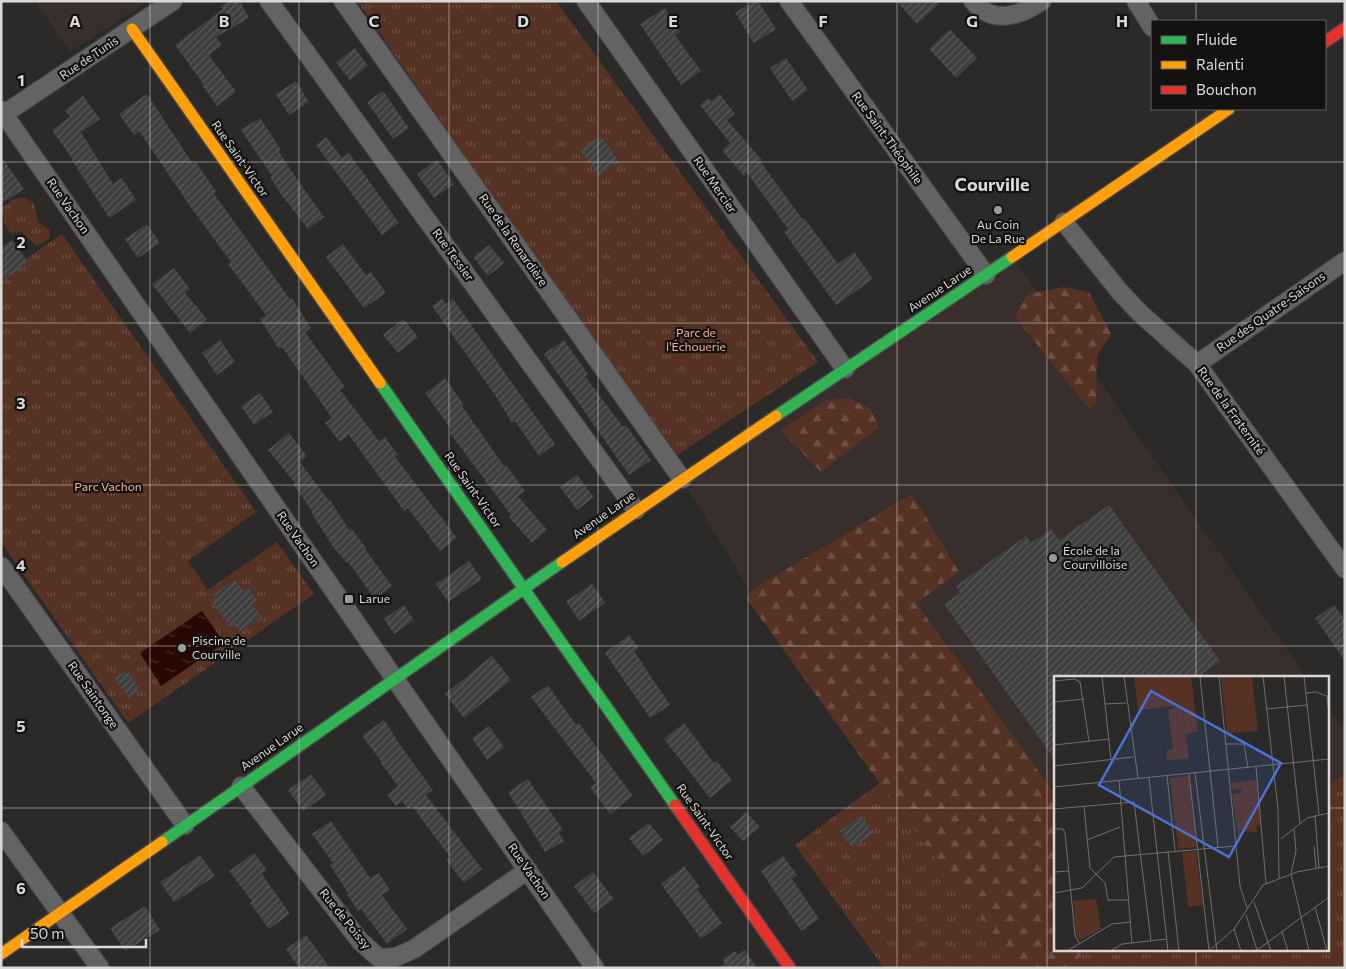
<svg xmlns="http://www.w3.org/2000/svg" width="1346" height="969" font-family="Commissioner,sans-serif">
<defs>
<pattern id="forest-firs" width="22" height="20" patternUnits="userSpaceOnUse" patternTransform="scale(1.25)"><rect width="22" height="20" fill="#563225"/><path d="M5 1l3.5 6h-7zM16 11l3.5 6h-7z" fill="#6e4f44"/></pattern>
<pattern id="park-tufts" width="24" height="20" patternUnits="userSpaceOnUse" patternTransform="scale(1.25)"><rect width="24" height="20" fill="#563225"/><path d="M3 7l-1-3M5 7V3M7 7l1-3M15 17l-1-3M17 17v-4M19 17l1-3" fill="none" stroke="#6e4f44"/></pattern>
<pattern id="water-ripples" width="26" height="14" patternUnits="userSpaceOnUse" patternTransform="scale(1.25)"><rect width="26" height="14" fill="#270804"/><path d="M2 4q2-2 4 0t4 0M15 11q2-2 4 0t4 0" fill="none" stroke="#462b28"/></pattern>
<pattern id="building-hatch" width="6" height="6" patternUnits="userSpaceOnUse" patternTransform="scale(1.25)"><rect width="6" height="6" fill="#403f3f"/><path d="M-1 1l2-2M0 6l6-6M5 7l2-2" fill="none" stroke="#5b5a5a"/></pattern>
</defs>
<rect width="100%" height="100%" fill="#2b2a29"/>
<g fill="#382f2c">
<path d="M35,1H148L70,52Z"/>
<path d="M1015,260L1307,678H1055V805L859,526L750,591L682,479Z"/>
<path d="M1327,706L1345,731V774L1327,786Z"/>
</g>
<g fill="url(#forest-firs)">
<path d="M1064,287L1089,292L1111,334L1097,356L1096,405L1090,410L1015,317L1028,294Z"/>
<path d="M850,398L870,409L879,427L821,472L781,431L826,400Z"/>
<path d="M912,494L959,572L916,603L1055,794V950H1106L1094,968H1018L875,777L747,599L750,591Z"/>
</g>
<g fill="url(#park-tufts)">
<path d="M357,1H556L818,362L674,457Z"/>
<path d="M25,197L34,204C38,218 35,222 50,230L49,239L37,246L21,232L11,233L4,223L2,208L14,199Z"/>
<path d="M62,234L256,512L188,561L208,590L277,542L314,594L128,723L1,542V247L12,240L26,259Z"/>
<path d="M1345,774V968H1065L1089,950H1327V786Z"/>
<path d="M880,783L1018,968H884L795,845Z"/>
</g>
<path fill="url(#water-ripples)" d="M202,611L224,643L161,686L140,653Z"/>
<g fill="url(#building-hatch)">
<path d="M230,1H240L249,18L216,37L222,45L209,55L236,92L217,106L203,86L204,85L175,45L223,9L221,6Z"/>
<path d="M753,1H758L776,29L754,43L735,13Z"/>
<path d="M896,1H942L917,24Z"/>
<path d="M665,8L680,32L675,35L701,71L681,85L640,24Z"/>
<path d="M950,29L977,58L956,78L929,49Z"/>
<path d="M355,48L368,66L350,80L336,62Z"/>
<path d="M786,58L808,90L792,101L770,68Z"/>
<path d="M296,81L309,102L289,115L276,94Z"/>
<path d="M383,91L409,128L393,139L367,102Z"/>
<path d="M147,94L193,164L196,162L216,192L214,194L290,299L292,298L311,328L305,332L345,387L340,390L379,441L385,437L398,455L395,457L457,538L440,551L408,508L404,511L349,435L340,442L325,423L332,418L282,347L279,349L260,319L266,315L228,264L231,262L192,209L139,131L134,135L119,114Z"/>
<path d="M720,94L735,114L727,120L762,160L760,161L802,219L804,218L838,264L854,252L873,279L836,305L784,232L788,229L747,173L744,176L722,150L730,143L700,105L708,98L711,101Z"/>
<path d="M83,96L100,119L81,132L113,184L122,178L136,200L109,218L72,160H73L52,130L70,117L65,110Z"/>
<path d="M260,118L281,150L279,152L299,182L324,217L308,229L281,194L270,177L272,176L241,130Z"/>
<path d="M601,136L619,162L599,176L580,150Z"/>
<path d="M326,137L342,158L349,153L399,223L382,235L316,145Z"/>
<path d="M1,156L24,189L1,204Z"/>
<path d="M437,160L454,184L434,198L417,174Z"/>
<path d="M147,224L160,243L138,258L125,239Z"/>
<path d="M12,240L28,263L1,281V247Z"/>
<path d="M343,244L366,275L371,272L386,293L364,308L326,257Z"/>
<path d="M489,245L504,263L488,276L473,257Z"/>
<path d="M174,268L190,289L185,293L207,319L190,333L152,284Z"/>
<path d="M442,299L446,304L453,299L555,444L539,456L515,421L512,423L497,398L432,306Z"/>
<path d="M403,319L418,337L398,353L383,335Z"/>
<path d="M220,340L235,362L217,375L202,353Z"/>
<path d="M564,340L588,374L585,376L623,427L626,425L651,460L629,475L544,354Z"/>
<path d="M445,378L464,405L462,406L504,466L506,465L525,491L518,496L547,530L532,543L509,517L511,515L449,432L452,430L425,393Z"/>
<path d="M260,393L273,412L254,425L241,406Z"/>
<path d="M289,433L307,456L300,462L329,501L330,500L349,530L351,528L366,548L365,549L392,586L375,599L348,562L347,563L333,547L311,512L312,511L293,484L295,483L268,450Z"/>
<path d="M577,475L594,497L577,510L560,487Z"/>
<path d="M1109,505L1220,661L1197,678H1055V760L944,604L960,593L956,586L1026,536L1031,543L1051,529L1059,540Z"/>
<path d="M469,561L482,579L448,602L436,584Z"/>
<path d="M235,580L244,592L249,588L257,600L252,604L261,616L239,631L235,625L231,628L211,600L216,597L214,594Z"/>
<path d="M592,584L605,603L579,621L566,601Z"/>
<path d="M404,605L414,620L394,634L384,619Z"/>
<path d="M1334,605L1345,620V661L1315,618Z"/>
<path d="M629,635L639,648L634,651L670,705L650,718L605,653Z"/>
<path d="M492,656L511,680L464,718L445,694Z"/>
<path d="M127,670L140,690L129,698L115,678Z"/>
<path d="M548,685L576,725L579,723L633,796L610,814L590,787L596,783L531,697Z"/>
<path d="M384,720L396,738H395L433,790L426,795L482,869L464,883L446,860L450,857L412,806L408,809L402,801L396,806L387,795L398,786L380,762L381,761L362,736Z"/>
<path d="M684,723L714,763L717,761L732,780L710,798L664,739Z"/>
<path d="M489,726L504,747L487,760L472,738Z"/>
<path d="M311,774L326,795L303,811L288,790Z"/>
<path d="M528,779L563,830L559,833L564,841L545,852L508,792Z"/>
<path d="M746,812L760,827L743,841L730,827Z"/>
<path d="M862,816L873,834L852,848L840,831Z"/>
<path d="M331,821L370,878L379,873L390,890L382,895L407,929L387,944L361,909L358,911L347,894L348,893L330,865L333,863L312,834Z"/>
<path d="M649,823L663,840L643,856L629,838Z"/>
<path d="M254,853L267,870L262,874L290,914L269,929L250,903L252,901L229,871Z"/>
<path d="M200,855L215,876L174,902L160,882Z"/>
<path d="M783,856L797,875L792,879L819,919L801,931L761,871Z"/>
<path d="M684,866L700,887L697,889L722,923L701,939L661,884Z"/>
<path d="M593,872L614,899L594,913L574,886Z"/>
<path d="M145,906L160,930L125,951L110,928Z"/>
<path d="M306,935L330,968H299L286,949Z"/>
<path d="M745,950L757,968H719L725,964L722,960L735,951L738,955Z"/>
</g>
<g fill="none" stroke-linecap="round" stroke-linejoin="round">
<g stroke="#484645" stroke-width="20">
<g id="street">
<path d="M269,1L636,510"/>
<path d="M343,1L682,479"/>
<path d="M586,1L845,369"/>
<path d="M789,1L986,275"/>
<path d="M973,1C992,25 1020,16 1042,1"/>
<path d="M1136,1L1152,27"/>
<path d="M1,110L595,968"/>
<path d="M4,114L173,1"/>
<path d="M1064,222L1120,292L1141,314L1197,364L1345,569"/>
<path d="M1197,364L1345,261"/>
<path d="M1,566L185,825"/>
<path d="M241,786L360,941L379,958L396,957L414,949L528,870"/>
<path d="M1,831L100,968"/>
</g>
</g>
<g stroke="#484645" stroke-width="14">
<g id="fast">
<path d="M380,383L675,805"/>
<path d="M776,416L1012,257"/>
<path d="M162,842L562,562"/>
</g>
</g>
<g stroke="#484645" stroke-width="14">
<g id="slow">
<path d="M132,29L380,383"/>
<path d="M1012,257L1229,109"/>
<path d="M562,562L776,416"/>
<path d="M1,954L162,842"/>
</g>
</g>
<g stroke="#484645" stroke-width="14">
<g id="jam">
<path d="M1325,42L1345,28"/>
<path d="M675,805L790,968"/>
</g>
</g>
<use href="#street" stroke="#646363" stroke-width="18"/>
<use href="#fast" stroke="#30b455" stroke-width="11"/>
<use href="#slow" stroke="#ff9f0a" stroke-width="11"/>
<use href="#jam" stroke="#e5322d" stroke-width="11"/>
</g>
<path fill="none" stroke="#dbd9d8" stroke-width="1" stroke-opacity="0.55" d="M150,1V968M299,1V968M449,1V968M598,1V968M748,1V968M897,1V968M1047,1V968M1196,1V21M1196,109V678M1,162H1345M1,323H1345M1,485H1345M1,646H1345M1,808H1055M1327,808H1345M1196,950V968"/>
<g fill="#9d9c9b" stroke="#131211" stroke-width="2">
<circle cx="998" cy="210" r="5"/>
<circle cx="1053" cy="558" r="5"/>
<rect x="344" y="594" width="10" height="10" rx="2.5"/>
<circle cx="182" cy="648" r="5"/>
</g>
<g text-anchor="middle" stroke-width="4.5" stroke-linejoin="round" paint-order="stroke">
<g font-size="12" fill="#dbd9d8" stroke="#131211">
<text transform="translate(89 58) rotate(-34)" y="4">Rue de Tunis</text>
<text transform="translate(887 138) rotate(54)" y="4">Rue Saint-Théophile</text>
<text transform="translate(240 159) rotate(55)" y="4">Rue Saint-Victor</text>
<text transform="translate(715 185) rotate(55)" y="4">Rue Mercier</text>
<text transform="translate(68 206) rotate(55)" y="4">Rue Vachon</text>
<text transform="translate(513 240) rotate(55)" y="4">Rue de la Renardière</text>
<text transform="translate(453 255) rotate(54)" y="4">Rue Tessier</text>
<text transform="translate(940 289) rotate(-34)" y="4">Avenue Larue</text>
<text transform="translate(1271 312) rotate(-35)" y="4">Rue des Quatre-Saisons</text>
<text transform="translate(1231 411) rotate(54)" y="4">Rue de la Fraternité</text>
<text transform="translate(473 490) rotate(55)" y="4">Rue Saint-Victor</text>
<text transform="translate(604 515) rotate(-35)" y="4">Avenue Larue</text>
<text transform="translate(298 539) rotate(55)" y="4">Rue Vachon</text>
<text transform="translate(93 695) rotate(55)" y="4">Rue Saintonge</text>
<text transform="translate(272 747) rotate(-35)" y="4">Avenue Larue</text>
<text transform="translate(705 822) rotate(55)" y="4">Rue Saint-Victor</text>
<text transform="translate(529 871) rotate(55)" y="4">Rue Vachon</text>
<text transform="translate(345 919) rotate(51)" y="4">Rue de Poissy</text>
</g>
<g font-size="12" fill="#dbd9d8" stroke="#131211" text-anchor="start">
<text x="998" y="229" text-anchor="middle">Au Coin<tspan x="998" dy="14">De La Rue</tspan></text>
<text x="1063" y="555">École de la<tspan x="1063" dy="14">Courvilloise</tspan></text>
<text x="359" y="603">Larue</text>
<text x="192" y="645">Piscine de<tspan x="192" dy="14">Courville</tspan></text>
</g>
<g font-size="12" fill="#f6b199" stroke="#131211">
<text x="696" y="337">Parc de<tspan x="696" dy="14">l'Échouerie</tspan></text>
<text x="108" y="491">Parc Vachon</text>
</g>
<g font-size="18" font-weight="bold" fill="#dbd9d8" stroke="#131211">
<text x="992" y="191">Courville</text>
</g>
</g>
<g transform="translate(1054 676)">
<rect width="275" height="275" fill="#2b2a29"/>
<path d="M128,29L135,83L113,84V74L119,73L114,34Z" fill="#563225"/>
<path d="M167,0H198L204,55L173,57Z" fill="#563225"/>
<path d="M80,0H137L144,56L132,58L128,29L84,34ZM135,100L142,171L124,173L116,102ZM202,104L207,149L202,150L203,156L185,155L187,159L184,161L178,118L187,117V113L178,114L177,107ZM142,175L149,229L134,231L128,176ZM42,223L47,253L26,264L22,258L19,225Z" fill="#563225"/>
<path fill="none" stroke="#71706f" stroke-width="1" d="M48,0L57,84M70,0L84,102M146,0L164,171M165,0L186,210L193,232M209,0L224,133L225,203M230,0L246,148M250,0L265,138M0,5L21,3L26,6L35,65M252,17L262,16L275,21M273,21L275,38M0,26L30,23M51,28L72,27M213,33L253,29M171,68H190L194,92M0,69L55,63M0,90L79,81M202,91L212,207M141,97L163,275M135,98L155,274M113,100L121,175M95,102L114,275M65,104L78,267M0,111L275,83M30,130L36,192L51,207L54,224H74M0,133L80,126L97,265M261,139L265,192M0,153H9L11,157L21,259L25,267M240,153L242,175L237,198L255,275M227,163L253,142L275,137M33,164L66,151M260,170L262,192M114,175L125,275M0,196L15,195M0,217L28,212L60,181L181,170M200,226L217,275M261,231L273,275M192,239L203,274M180,253L187,275M228,256L234,275M13,275L58,248L76,246M56,275L68,268L113,263M155,275L180,253L209,209L243,196L275,190M202,275L275,221"/>
<path fill="#4c71d8" fill-opacity="0.15" stroke="#4c71d8" stroke-width="2.5" d="M97,15L227,87L175,181L45,109Z"/>
<rect width="275" height="275" fill="none" stroke="#dbd9d8" stroke-width="2.5"/>
</g>
<g font-size="16" text-anchor="middle" font-weight="bold" fill="#dbd9d8" stroke="#131211" stroke-width="4.5" stroke-linejoin="round" paint-order="stroke">
<text x="75" y="27">A</text>
<text x="224" y="27">B</text>
<text x="374" y="27">C</text>
<text x="523" y="27">D</text>
<text x="673" y="27">E</text>
<text x="823" y="27">F</text>
<text x="972" y="27">G</text>
<text x="1122" y="27">H</text>
<text x="21" y="86">1</text>
<text x="21" y="248">2</text>
<text x="21" y="409">3</text>
<text x="21" y="571">4</text>
<text x="21" y="732">5</text>
<text x="21" y="894">6</text>
</g>
<rect width="1346" height="969" fill="none" stroke="#dbd9d8" stroke-width="5"/>
<rect x="1151" y="20" width="175" height="90" fill="#131211" stroke="#636261"/>
<rect x="1161" y="36" width="25" height="8" fill="#30b455" stroke="#636261"/>
<text x="1196" y="45" font-size="15" fill="#dbd9d8">Fluide</text>
<rect x="1161" y="61" width="25" height="8" fill="#ff9f0a" stroke="#636261"/>
<text x="1196" y="70" font-size="15" fill="#dbd9d8">Ralenti</text>
<rect x="1161" y="86" width="25" height="8" fill="#e5322d" stroke="#636261"/>
<text x="1196" y="95" font-size="15" fill="#dbd9d8">Bouchon</text>
<path d="M22 939v8h124v-8" fill="none" stroke="#dbd9d8" stroke-width="2.5"/>
<text x="30" y="939" font-size="15" fill="#dbd9d8" stroke="#131211" stroke-width="4" paint-order="stroke">50 m</text>
</svg>
